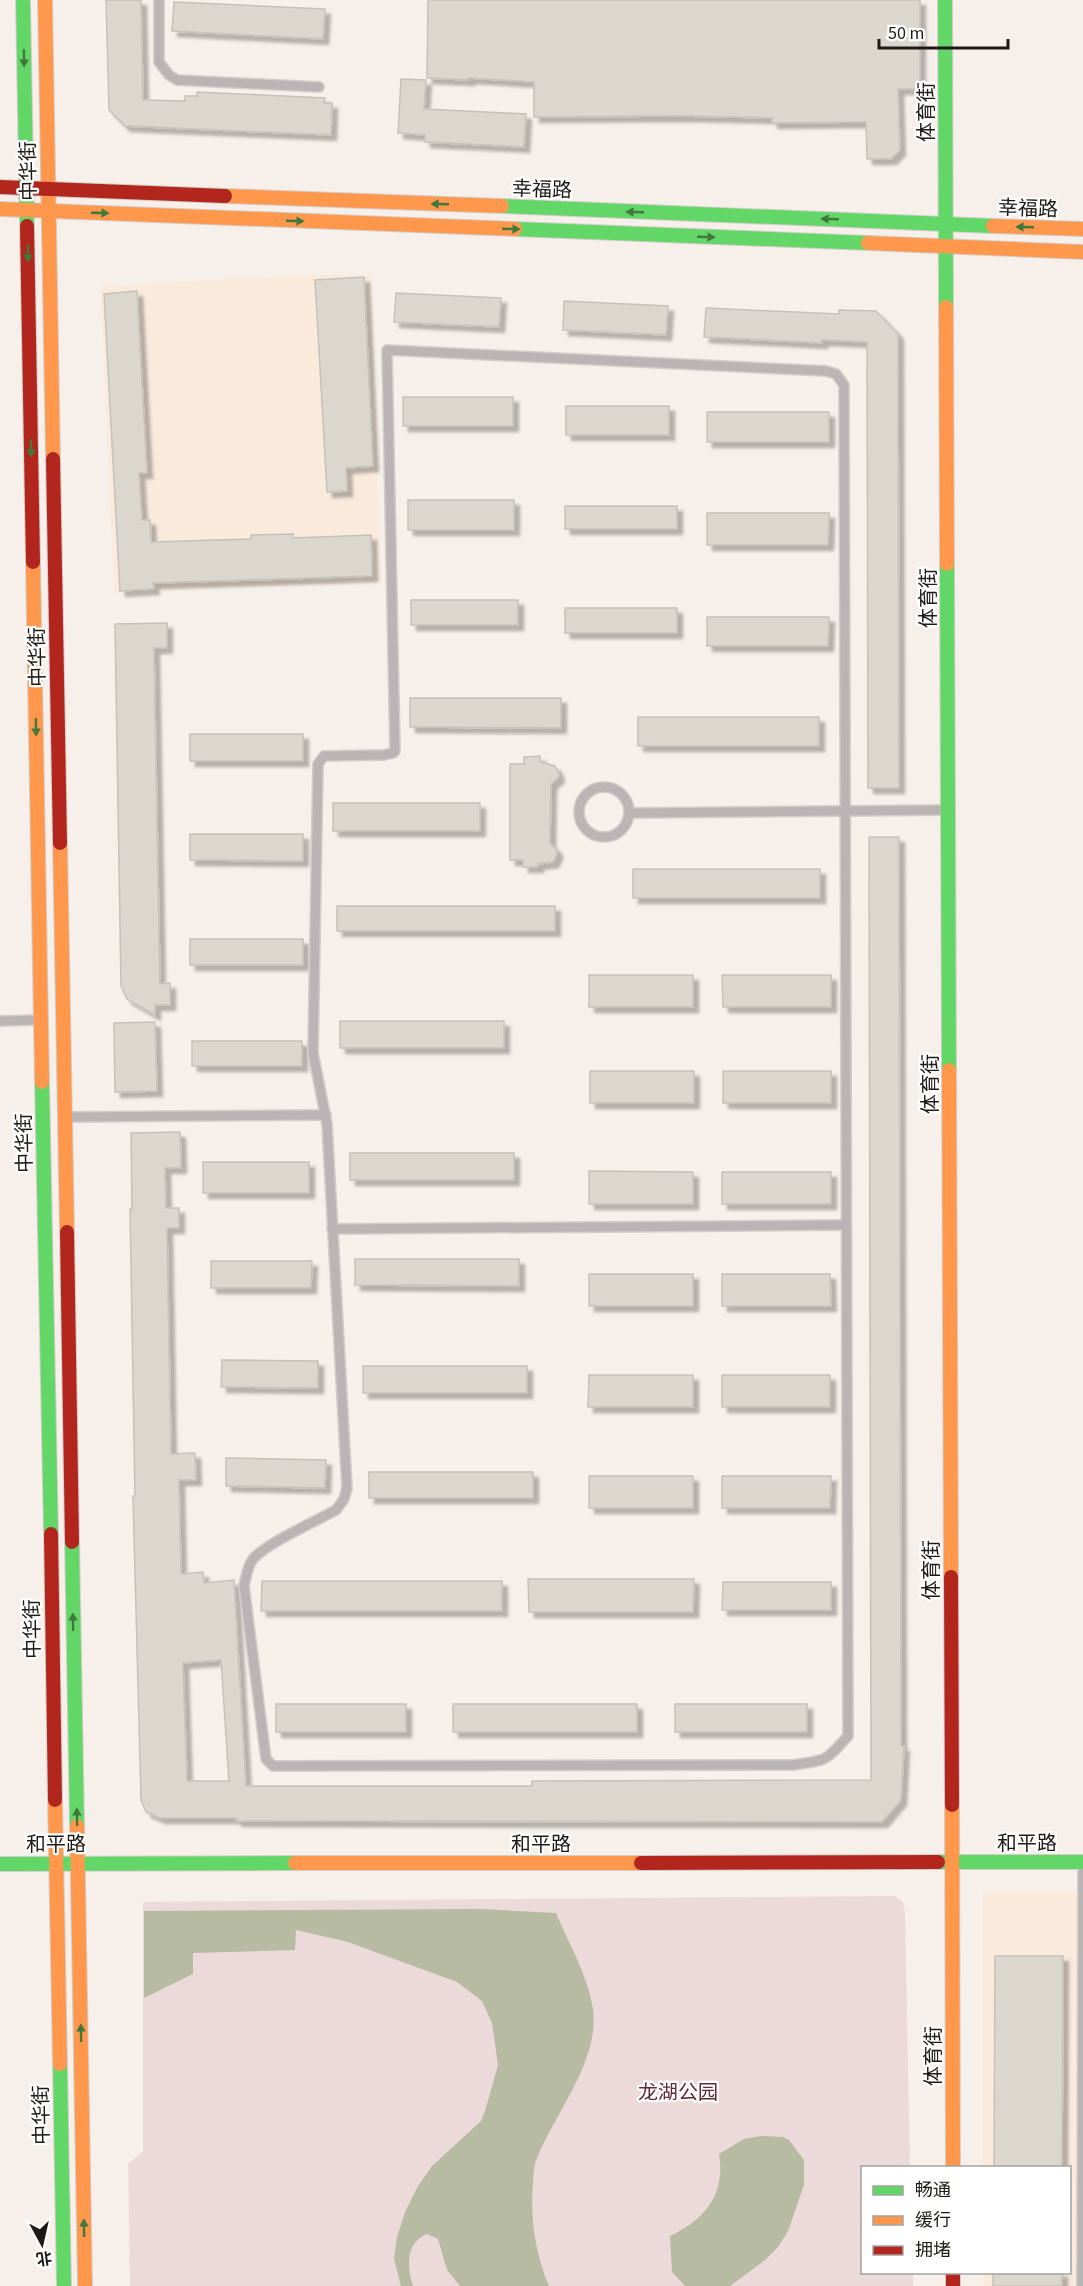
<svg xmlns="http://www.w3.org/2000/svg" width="1083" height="2286" font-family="'Source Sans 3','Noto Sans SC',sans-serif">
<defs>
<filter id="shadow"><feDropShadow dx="5.5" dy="5.5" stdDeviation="1.5" flood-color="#0004"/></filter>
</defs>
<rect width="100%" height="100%" fill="#f7f0ea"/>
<g fill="#f9eadc">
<path d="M297,275H371L381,581L114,593L101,286Z"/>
<path d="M1083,1891V2286H984V2273L1070,2272V2168L983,2167V1892Z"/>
</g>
<path fill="#ecd9d9" d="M895,1896L903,1902L905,1912L910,2167L862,2168V2272L913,2273V2286H130L128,2164L143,2151V1902Z"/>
<g fill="#b7bba2">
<path d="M482,1909L556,1913C569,1944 588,1976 593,2009C600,2062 553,2115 535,2163C529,2206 532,2246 549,2286H460L447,2270L438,2239L427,2234C405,2243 407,2267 413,2286H401L394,2259L397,2237L405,2212L418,2186L432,2166L481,2121L485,2111L498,2065L492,2023L482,2001L457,1982L348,1942L296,1930L295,1950L193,1953V1974L144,1998V1911Z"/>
<path d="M761,2136L783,2137L789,2140L804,2160V2185L788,2231L778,2247L764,2261L730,2286H685L672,2272L670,2236C705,2220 726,2193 719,2154L744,2139Z"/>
</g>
<g fill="#dcd7ce" stroke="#c5c1bb" stroke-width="1.5" fill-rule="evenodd" filter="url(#shadow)">
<path d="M106,0H141L143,100L185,101V96H197V92L325,98L324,103H332L331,135L125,126L109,110Z"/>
<path d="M428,0H920V89H898L900,150L891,159H867L866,122L772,123V118L681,116L534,117V82L469,78V80L427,78Z"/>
<path d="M174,2L325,9L323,39L172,31Z"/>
<path d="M401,79L426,80L424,109L526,114L524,147L425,142V135L398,133Z"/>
<path d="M364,277L373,466L346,468L347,491L327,492L315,280Z"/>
<path d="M137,291L147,473H139L142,520H150L151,542L251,539V535L293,534V538L371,535L372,576L153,583L154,589L120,591L104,294Z"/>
<path d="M396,293L501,298L499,327L394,322Z"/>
<path d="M564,301L668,306L666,335L563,330Z"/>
<path d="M706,308L839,314V310L876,311L898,334L899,788H868L867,342L822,340V343L704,337Z"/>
<rect x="403" y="397" width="110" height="29"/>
<rect x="566" y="406" width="103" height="29"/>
<rect x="707" y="412" width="122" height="30"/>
<rect x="408" y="500" width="106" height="30"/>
<rect x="565" y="506" width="112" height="23"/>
<path d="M707,513H829L828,545H707Z"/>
<rect x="411" y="600" width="107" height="25"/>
<rect x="565" y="608" width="112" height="25"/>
<path d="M707,617H829L828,646H707Z"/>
<path d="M167,623V648H154L160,984L170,983V1005H155V1015L127,999L121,986L115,624Z"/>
<path d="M410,698H561V728L410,727Z"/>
<rect x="638" y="717" width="181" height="29"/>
<rect x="190" y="734" width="113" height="27"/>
<path d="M540,756V762L555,766L559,774L558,778L551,784L550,843L557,850V854L553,862L538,864V867H523V860H510V764H524V757Z"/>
<rect x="333" y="803" width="147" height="28"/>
<path d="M190,834H303V861L190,860Z"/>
<path d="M869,837H899L901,1746H904L901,1800L882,1822L236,1821V1818H160L146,1812L141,1800L133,1496H135L130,1209H132L131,1133L180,1132L181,1168H165L166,1208H179V1228H167L171,1454L195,1453L196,1480H179L181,1574L203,1572L204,1583L234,1580L246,1786H532V1781L871,1780ZM221,1660L229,1781H187L183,1663Z"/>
<rect x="633" y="869" width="187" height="29"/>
<rect x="337" y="906" width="218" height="25"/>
<rect x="190" y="939" width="113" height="26"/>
<rect x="589" y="975" width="104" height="32"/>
<path d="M722,975H831V1007H723Z"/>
<rect x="340" y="1021" width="164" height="27"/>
<path d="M155,1022L157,1091L115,1092L114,1023Z"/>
<rect x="192" y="1041" width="110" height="25"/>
<rect x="590" y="1071" width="104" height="32"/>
<rect x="723" y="1071" width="108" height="32"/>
<rect x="350" y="1153" width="164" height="27"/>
<rect x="203" y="1162" width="106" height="31"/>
<path d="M589,1171L693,1172V1204H589Z"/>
<rect x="722" y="1172" width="109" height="32"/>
<path d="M355,1259H519V1286L355,1285Z"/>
<path d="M211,1261H312L311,1288H211Z"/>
<rect x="589" y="1274" width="104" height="32"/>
<path d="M722,1274H830L831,1306H722Z"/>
<path d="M222,1360L318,1361V1388L221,1387Z"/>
<rect x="363" y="1366" width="164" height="27"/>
<path d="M589,1375H693V1407H588Z"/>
<rect x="722" y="1375" width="108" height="32"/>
<path d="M226,1458L326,1460L325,1488L226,1486Z"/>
<rect x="369" y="1472" width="164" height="26"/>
<rect x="589" y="1476" width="104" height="32"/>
<path d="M722,1476H831L830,1508H722Z"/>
<path d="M528,1579H694L693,1612H529Z"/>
<path d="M262,1581H502V1611H261Z"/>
<path d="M723,1582H831V1610H722Z"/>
<rect x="276" y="1704" width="130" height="28"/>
<rect x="453" y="1704" width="184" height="28"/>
<rect x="675" y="1704" width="132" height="28"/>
<path d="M995,1956H1063L1062,2168H994Z"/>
<rect x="993" y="2272" width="69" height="14"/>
</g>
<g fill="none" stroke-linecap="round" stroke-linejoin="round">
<g stroke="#d3cec9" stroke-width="12">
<g id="lane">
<path d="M159,0V62L169,75L177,80L319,87"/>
<path d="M387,350L826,371L836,374L844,385L848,1736C825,1762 827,1760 793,1765L273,1766L266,1759L244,1586C246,1577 247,1567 253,1559C267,1543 316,1521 336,1510L344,1499L347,1488L327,1124L313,1053L318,764L324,756L384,755L393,753L395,751Z"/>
<circle cx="604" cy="812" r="25"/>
<path d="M630,813L946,810"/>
<path d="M0,1021L39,1020"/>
<path d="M68,1117L326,1115"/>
<path d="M332,1229L846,1225"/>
<path d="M1082,2286L1083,1865"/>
</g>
</g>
<g stroke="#d3cec9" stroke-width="16">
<g id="fast">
<path d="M23,0L27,226"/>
<path d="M945,0L946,307"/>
<path d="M502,206L993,226"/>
<path d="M515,229L868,243"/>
<path d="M947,564L949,1070"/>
<path d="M42,1082L51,1534"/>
<path d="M72,1542L77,1826"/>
<path d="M938,1862H1083"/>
<path d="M0,1864L295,1863"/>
<path d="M60,2064L64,2286"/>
</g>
</g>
<g stroke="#d3cec9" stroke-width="16">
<g id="slow">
<path d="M45,0L53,459"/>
<path d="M225,196L502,206"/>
<path d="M0,209L515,229"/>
<path d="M993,226L1083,229"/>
<path d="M868,243L1083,252"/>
<path d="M946,307L947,564"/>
<path d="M33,562L42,1082"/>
<path d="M60,843L67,1232"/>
<path d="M949,1070L951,1577"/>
<path d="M55,1800L60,2064"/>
<path d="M952,1805L953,2168"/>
<path d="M77,1826L85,2286"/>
<path d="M295,1863H641"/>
</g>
</g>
<g stroke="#d3cec9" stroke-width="16">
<g id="jam">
<path d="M0,187L225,196"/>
<path d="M27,226L33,562"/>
<path d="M53,459L60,843"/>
<path d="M67,1232L72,1542"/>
<path d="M51,1534L55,1800"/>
<path d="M951,1577L952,1805"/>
<path d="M641,1863L938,1862"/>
<path d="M953,2272V2286"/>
</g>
</g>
<use href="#lane" stroke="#bab5b4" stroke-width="9"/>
<use href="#fast" stroke="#63d668" stroke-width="14"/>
<use href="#slow" stroke="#ff974d" stroke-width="14"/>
<use href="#jam" stroke="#b3261e" stroke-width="14"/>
</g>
<defs><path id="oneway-solid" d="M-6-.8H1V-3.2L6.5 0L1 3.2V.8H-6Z" transform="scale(1.5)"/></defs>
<g fill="#40783e">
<use href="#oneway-solid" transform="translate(24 58) rotate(89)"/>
<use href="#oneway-solid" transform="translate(440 204) rotate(-178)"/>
<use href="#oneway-solid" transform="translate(635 212) rotate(-178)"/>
<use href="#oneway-solid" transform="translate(100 213) rotate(2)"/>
<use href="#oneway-solid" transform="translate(830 219) rotate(-178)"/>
<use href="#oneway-solid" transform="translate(295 221) rotate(2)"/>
<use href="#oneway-solid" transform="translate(1025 227) rotate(-178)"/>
<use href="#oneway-solid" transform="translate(511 229) rotate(2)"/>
<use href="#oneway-solid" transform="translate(706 237) rotate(2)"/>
<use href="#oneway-solid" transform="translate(28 253) rotate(89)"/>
<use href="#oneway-solid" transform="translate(31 448) rotate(89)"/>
<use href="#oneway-solid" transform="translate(36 727) rotate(89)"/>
<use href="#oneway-solid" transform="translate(73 1622) rotate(-91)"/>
<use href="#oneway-solid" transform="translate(77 1817) rotate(-91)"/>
<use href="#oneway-solid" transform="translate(81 2033) rotate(-91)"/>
<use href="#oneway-solid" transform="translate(84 2228) rotate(-91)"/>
</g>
<g text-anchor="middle" stroke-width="4.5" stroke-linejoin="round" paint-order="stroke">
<g font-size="20" fill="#1e1914" stroke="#fff">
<text transform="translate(926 112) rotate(-90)" y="7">体育街</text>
<text transform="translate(28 171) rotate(-91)" y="7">中华街</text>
<text transform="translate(542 189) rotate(2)" y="7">幸福路</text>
<text transform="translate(1028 208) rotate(2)" y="7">幸福路</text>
<text transform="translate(928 598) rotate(-90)" y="7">体育街</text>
<text transform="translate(37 657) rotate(-91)" y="7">中华街</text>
<text transform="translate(930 1084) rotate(-90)" y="7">体育街</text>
<text transform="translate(24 1143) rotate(-91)" y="7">中华街</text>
<text transform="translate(931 1570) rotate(-90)" y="7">体育街</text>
<text transform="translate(32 1629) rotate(-91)" y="7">中华街</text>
<text x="1027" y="1850">和平路</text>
<text x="56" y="1851">和平路</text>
<text x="541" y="1851">和平路</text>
<text transform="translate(933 2056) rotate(-90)" y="7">体育街</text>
<text transform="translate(41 2115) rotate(-91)" y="7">中华街</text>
</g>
<g font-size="20" fill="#5f2b36" stroke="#fff">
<text x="678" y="2099">龙湖公园</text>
</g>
</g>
<rect x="861" y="2166" width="210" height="108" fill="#ffffff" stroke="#a5a3a1" stroke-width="1.5"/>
<rect x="873" y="2186" width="30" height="9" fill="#63d668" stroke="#a5a3a1" stroke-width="1.5"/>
<text x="915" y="2196" font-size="18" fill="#1e1914">畅通</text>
<rect x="873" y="2216" width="30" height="9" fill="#ff974d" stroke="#a5a3a1" stroke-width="1.5"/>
<text x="915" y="2226" font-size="18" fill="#1e1914">缓行</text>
<rect x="873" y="2246" width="30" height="9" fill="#b3261e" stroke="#a5a3a1" stroke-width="1.5"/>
<text x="915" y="2256" font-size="18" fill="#1e1914">拥堵</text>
<g transform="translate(42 2244) rotate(172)" stroke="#ffffff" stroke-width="4.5" paint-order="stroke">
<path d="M0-4.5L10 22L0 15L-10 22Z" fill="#1e1914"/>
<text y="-9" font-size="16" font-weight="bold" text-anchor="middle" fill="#1e1914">北</text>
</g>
<path d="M879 39v9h129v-9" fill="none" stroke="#1e1914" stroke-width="3"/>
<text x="888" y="39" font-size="18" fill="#1e1914" stroke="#ffffff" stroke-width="4.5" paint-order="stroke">50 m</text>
</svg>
